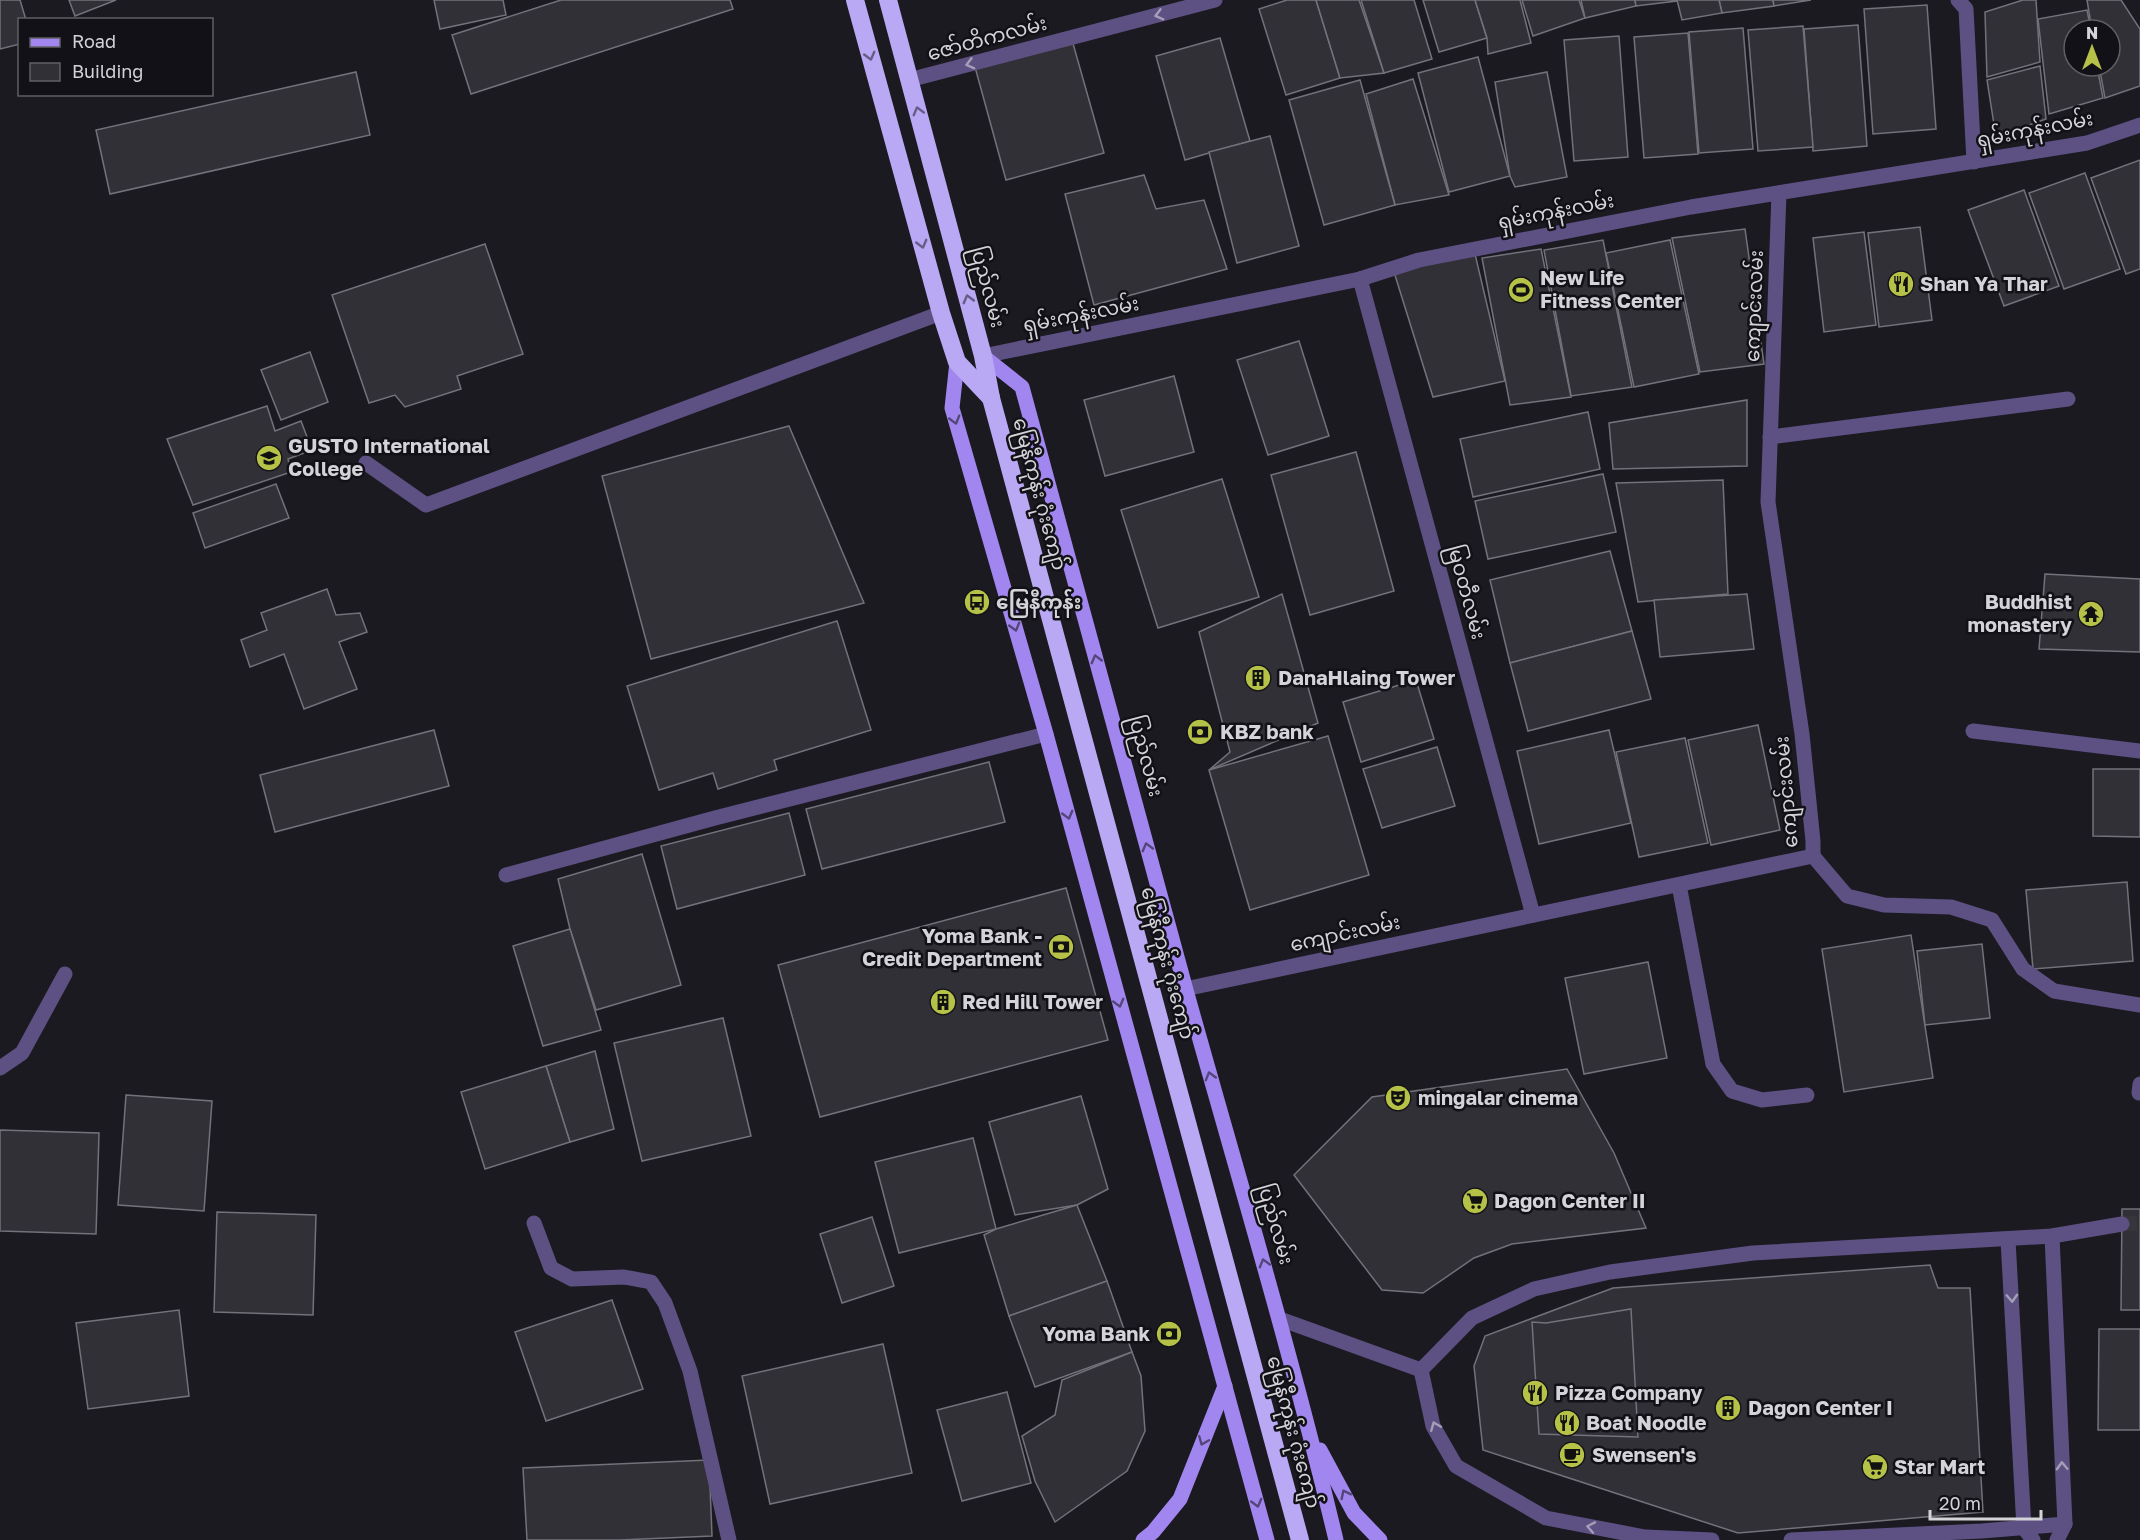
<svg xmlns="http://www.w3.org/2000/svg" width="2140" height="1540" font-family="'Golos Text','Noto Sans Myanmar',sans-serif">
<rect width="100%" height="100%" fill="#1b1a21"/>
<g fill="#313037" stroke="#73717a" stroke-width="1.5">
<path d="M0,0H20L26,20H20V44L0,49Z"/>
<path d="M69,0H116L75,16Z"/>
<path d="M434,0H503L506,15L440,29Z"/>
<path d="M561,0H730L733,9L471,94L452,35Z"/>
<path d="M1287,0H1316L1340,78L1286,95L1259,9Z"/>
<path d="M1316,0H1359L1384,73L1340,78Z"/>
<path d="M1361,0H1414L1432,59L1384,73Z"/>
<path d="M1423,0H1475L1487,38L1439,52Z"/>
<path d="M1475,0H1520L1531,43L1488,54L1487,38Z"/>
<path d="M1522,0H1579L1585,18L1533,36Z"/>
<path d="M1581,0H1635L1636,6L1585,18Z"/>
<path d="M1635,0H1677V1L1636,6Z"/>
<path d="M1719,0H1773L1774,6L1722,13Z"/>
<path d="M1719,0L1722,13L1682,20L1677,0Z"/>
<path d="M1773,0H1811L1774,6Z"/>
<path d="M2023,0H2036L2040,62L1987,77L1985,12Z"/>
<path d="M2087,0H2121L2140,29V86L2105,98L2099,66H2110V30H2092Z"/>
<path d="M1927,5L1936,129L1873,134L1864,9Z"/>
<path d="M2087,10L2091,30H2074V66H2097L2103,98L2049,114L2038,19Z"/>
<path d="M1858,25L1867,146L1813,151L1804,29Z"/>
<path d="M1803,26L1813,147L1758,151L1748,30Z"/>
<path d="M1743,28L1753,149L1699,153L1689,32Z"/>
<path d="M1688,33L1698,154L1644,158L1634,37Z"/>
<path d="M1619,36L1628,157L1574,161L1564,40Z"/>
<path d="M1220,38L1250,141L1185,160L1156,56Z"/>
<path d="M1072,40L1104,153L1006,180L975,67Z"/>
<path d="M1478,57L1510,176L1449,192L1418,73Z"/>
<path d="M2040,66L2046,119L1996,137L1987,80Z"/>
<path d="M356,72L370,135L110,194L96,130Z"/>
<path d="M1547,72L1567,177L1515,187L1510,176L1495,82Z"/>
<path d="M1413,79L1449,195L1395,205L1366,94Z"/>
<path d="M1360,80L1395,205L1324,225L1289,100Z"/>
<path d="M1270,136L1299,246L1237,263L1209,152Z"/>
<path d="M2140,160V269L2126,274L2091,178Z"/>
<path d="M2085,173L2120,269L2064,289L2029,193Z"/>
<path d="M1144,175L1156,209L1204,200L1227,269L1094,305L1065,194Z"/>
<path d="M2024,190L2059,286L2004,306L1968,210Z"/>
<path d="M1920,227L1932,320L1879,327L1868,233Z"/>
<path d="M1745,229L1764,364L1700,372L1672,238Z"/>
<path d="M1864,232L1876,325L1824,332L1813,238Z"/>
<path d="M1603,240L1632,387L1571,396L1544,250Z"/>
<path d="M1670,240L1699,374L1634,387L1606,253Z"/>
<path d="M485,244L523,354L457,376L461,389L405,407L395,395L369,403L332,295Z"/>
<path d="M1541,249L1571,397L1510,405L1482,258Z"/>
<path d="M1475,254L1505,381L1433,397L1394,272Z"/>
<path d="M1299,341L1329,436L1268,455L1237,360Z"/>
<path d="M310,352L328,402L281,420L261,370Z"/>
<path d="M1174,376L1194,452L1105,476L1084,400Z"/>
<path d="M1747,400V466L1613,469L1609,423Z"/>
<path d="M267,406L275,431L301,421L312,450L288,459L291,472L193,505L167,439Z"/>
<path d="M1588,412L1600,469L1473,497L1460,439Z"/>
<path d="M789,426L864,603L651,659L602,476Z"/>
<path d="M1356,452L1394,591L1310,615L1271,475Z"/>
<path d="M1603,474L1616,532L1488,559L1475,501Z"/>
<path d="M1222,479L1259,597L1158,628L1121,510Z"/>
<path d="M1723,480L1728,594L1638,602L1616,483Z"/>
<path d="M276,484L289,518L205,548L193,513Z"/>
<path d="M1610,551L1632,631L1510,663L1490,580Z"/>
<path d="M2045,574L2140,579V652L2039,649Z"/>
<path d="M327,589L336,615L360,613L367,632L339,642L357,689L304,709L284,654L250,667L241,640L267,630L261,613Z"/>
<path d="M1282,594L1318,723L1209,770L1230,752L1199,632Z"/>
<path d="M1747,594L1754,649L1660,657L1654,600Z"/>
<path d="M837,621L871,730L774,760L777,770L718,789L713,773L659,790L627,686Z"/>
<path d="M1632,631L1651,699L1528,731L1510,663Z"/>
<path d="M1416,680L1434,739L1361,762L1343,702Z"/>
<path d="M1758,725L1780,830L1711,845L1688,740Z"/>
<path d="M434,730L449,786L275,832L260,775Z"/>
<path d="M1609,730L1631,823L1539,844L1517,751Z"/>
<path d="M1328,736L1369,875L1250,910L1209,770Z"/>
<path d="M1685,738L1708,843L1639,857L1616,752Z"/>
<path d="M1437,747L1455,806L1382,828L1363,769Z"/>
<path d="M989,762L1005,822L822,869L806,809Z"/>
<path d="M2093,769H2140V837L2093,836Z"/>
<path d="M789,813L805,875L677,909L661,846Z"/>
<path d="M642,854L681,985L596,1010L570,929L558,879Z"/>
<path d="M2127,882L2133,961L2033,969L2026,890Z"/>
<path d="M1066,888L1108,1040L820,1117L778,965Z"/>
<path d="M570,929L601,1030L543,1046L513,946Z"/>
<path d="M1911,935L1933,1078L1844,1092L1822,949Z"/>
<path d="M1982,944L1990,1018L1925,1025L1917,951Z"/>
<path d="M1648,962L1667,1058L1584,1074L1565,978Z"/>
<path d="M723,1018L751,1136L642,1161L614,1043Z"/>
<path d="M595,1051L614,1129L570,1142L546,1066Z"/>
<path d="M546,1066L570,1142L485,1169L461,1092Z"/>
<path d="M1567,1069L1614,1153L1646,1228L1512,1244L1474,1258L1423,1293L1382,1290L1294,1175L1372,1097Z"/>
<path d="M126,1095L212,1101L204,1211L118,1205Z"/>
<path d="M1081,1096L1108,1189L1077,1205L1015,1215L989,1122Z"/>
<path d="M0,1130L99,1133L96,1234L0,1231Z"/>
<path d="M973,1138L996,1229L899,1253L875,1162Z"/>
<path d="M1077,1205L1107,1281L1009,1316L984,1235L996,1229Z"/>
<path d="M2122,1209H2140V1310H2121Z"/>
<path d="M217,1212L316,1215L313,1315L214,1312Z"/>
<path d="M872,1217L894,1286L842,1303L820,1234Z"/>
<path d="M1930,1265L1938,1288H1970L1983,1512L1738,1533L1483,1450L1474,1366L1485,1336L1613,1288Z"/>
<path d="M1107,1281L1132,1352L1035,1387L1009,1316Z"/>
<path d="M612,1300L643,1389L546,1421L515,1332Z"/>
<path d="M1631,1309L1638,1437L1539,1434L1532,1322L1546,1323Z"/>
<path d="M179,1310L189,1396L88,1409L76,1323Z"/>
<path d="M2099,1329H2140V1430H2098Z"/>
<path d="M883,1344L912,1473L770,1504L742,1376Z"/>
<path d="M1132,1352L1141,1376L1145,1431L1127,1471L1055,1522L1035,1481L1022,1436L1055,1415L1062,1380Z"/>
<path d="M1007,1392L1031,1483L962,1501L937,1410Z"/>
<path d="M709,1460L712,1536L620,1540H527L523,1468Z"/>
</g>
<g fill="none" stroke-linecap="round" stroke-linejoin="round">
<path stroke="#37363c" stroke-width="15" stroke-dasharray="15 8" stroke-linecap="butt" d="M2122,1224L2140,1223"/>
<g stroke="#5d5183" stroke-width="15">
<path d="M1958,0L1966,9L1974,162"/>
<path d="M909,80L1215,0"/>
<path d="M1360,279L1533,915"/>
<path d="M983,356L1360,279L1419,260L1691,207L2087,143L2140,125"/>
<path d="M1770,437L2068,399"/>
<path d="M366,463L426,505L941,313"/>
<path d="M1973,731L2140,751"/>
<path d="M1813,856L1847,896L1884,905L1951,907L1992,920L2023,969L2054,991L2140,1005"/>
<path d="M506,875L715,818L1046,734"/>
<path d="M1679,885L1713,1064L1732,1091L1762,1100L1807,1095"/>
<path d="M1185,989L1813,856V841L1802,734L1768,502L1779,193"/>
<path d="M0,1068L22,1053L65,974"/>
<path d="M2139,1093L2140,1084"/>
<path d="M534,1223L551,1268L572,1279L624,1277L651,1282L665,1303L690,1371L729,1540"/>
<path d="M2052,1236L2065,1524L2057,1540"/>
<path d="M2008,1240L2024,1528L2033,1540"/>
<path d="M1280,1319L1421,1370"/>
<path d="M1421,1370L1472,1318L1534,1289L1610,1272L1753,1253L2052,1236L2122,1224"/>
<path d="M1421,1370L1433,1426L1456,1466L1546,1518L1645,1537L1712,1540"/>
<path d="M1791,1540L1982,1531L2065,1524"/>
</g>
<g stroke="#a286ef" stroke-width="15">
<path d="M983,356L1022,387C1077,588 1130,790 1186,990C1237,1173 1292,1355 1336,1540"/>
<path d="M957,362L952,408L1046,734L1267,1540"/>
<path d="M1320,1450L1354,1513L1380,1540"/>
<path d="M1143,1540L1153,1532L1180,1499L1225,1386"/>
</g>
<g stroke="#b9a8f3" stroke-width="18">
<path d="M855,0L941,313L957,362L991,398"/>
<path d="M888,0L983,356L991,398L1300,1540"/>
</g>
</g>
<defs><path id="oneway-chevron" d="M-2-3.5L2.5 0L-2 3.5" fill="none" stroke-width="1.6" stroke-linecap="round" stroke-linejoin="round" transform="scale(1.5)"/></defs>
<g stroke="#a49fb6">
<use href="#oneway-chevron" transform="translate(1159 15) rotate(165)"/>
<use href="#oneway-chevron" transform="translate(970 64) rotate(165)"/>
<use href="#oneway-chevron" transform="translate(2012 1298) rotate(87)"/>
<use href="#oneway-chevron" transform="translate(1435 1426) rotate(-112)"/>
<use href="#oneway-chevron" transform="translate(2062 1466) rotate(-92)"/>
<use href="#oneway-chevron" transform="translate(1591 1527) rotate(-169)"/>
</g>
<g stroke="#665c85">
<use href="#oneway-chevron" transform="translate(870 56) rotate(75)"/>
<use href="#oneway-chevron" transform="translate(918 111) rotate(-105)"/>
<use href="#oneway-chevron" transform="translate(922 244) rotate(75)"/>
<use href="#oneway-chevron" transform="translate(968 299) rotate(-105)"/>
</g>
<g stroke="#534678">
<use href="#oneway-chevron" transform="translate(955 420) rotate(74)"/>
<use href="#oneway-chevron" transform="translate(1015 627) rotate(74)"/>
<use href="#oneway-chevron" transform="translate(1096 659) rotate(-105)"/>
<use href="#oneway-chevron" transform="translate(1068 815) rotate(75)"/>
<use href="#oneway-chevron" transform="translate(1147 847) rotate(-105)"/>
<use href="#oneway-chevron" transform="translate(1119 1003) rotate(75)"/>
<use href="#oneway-chevron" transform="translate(1210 1076) rotate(-106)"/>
<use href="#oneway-chevron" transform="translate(1264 1263) rotate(-106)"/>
<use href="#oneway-chevron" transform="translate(1203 1441) rotate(112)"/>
<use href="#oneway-chevron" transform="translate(1345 1494) rotate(-117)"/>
<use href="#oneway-chevron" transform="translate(1257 1503) rotate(75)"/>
</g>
<defs>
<g id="restaurant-disc" transform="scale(1.35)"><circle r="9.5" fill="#b6c148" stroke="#121117"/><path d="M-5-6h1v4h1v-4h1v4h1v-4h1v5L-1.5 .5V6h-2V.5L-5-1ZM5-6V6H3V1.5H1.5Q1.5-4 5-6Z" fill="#111"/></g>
<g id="stadium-disc" transform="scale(1.35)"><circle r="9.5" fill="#b6c148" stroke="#121117"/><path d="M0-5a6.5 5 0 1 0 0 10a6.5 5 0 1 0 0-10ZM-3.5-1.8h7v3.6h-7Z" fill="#111"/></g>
<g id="university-disc" transform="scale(1.35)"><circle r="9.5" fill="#b6c148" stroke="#121117"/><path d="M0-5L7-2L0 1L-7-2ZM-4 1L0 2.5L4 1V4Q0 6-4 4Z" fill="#111"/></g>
<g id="bus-disc" transform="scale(1.35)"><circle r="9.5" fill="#b6c148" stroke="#121117"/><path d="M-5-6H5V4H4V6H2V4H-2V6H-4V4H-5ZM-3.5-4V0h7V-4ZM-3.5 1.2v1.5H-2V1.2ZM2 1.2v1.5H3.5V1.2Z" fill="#111"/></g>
<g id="temple-disc" transform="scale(1.35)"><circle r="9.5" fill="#b6c148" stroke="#121117"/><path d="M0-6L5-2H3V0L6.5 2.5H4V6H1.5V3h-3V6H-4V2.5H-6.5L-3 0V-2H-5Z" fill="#111"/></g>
<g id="building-disc" transform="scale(1.35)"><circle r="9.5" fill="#b6c148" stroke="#121117"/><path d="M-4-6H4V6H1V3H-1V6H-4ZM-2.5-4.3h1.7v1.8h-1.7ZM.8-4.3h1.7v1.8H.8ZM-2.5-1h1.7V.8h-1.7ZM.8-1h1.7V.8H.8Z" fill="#111"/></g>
<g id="bank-disc" transform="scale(1.35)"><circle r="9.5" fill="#b6c148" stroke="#121117"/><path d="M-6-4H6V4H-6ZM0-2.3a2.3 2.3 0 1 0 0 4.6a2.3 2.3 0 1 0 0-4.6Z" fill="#111"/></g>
<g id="theatre-disc" transform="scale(1.35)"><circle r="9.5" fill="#b6c148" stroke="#121117"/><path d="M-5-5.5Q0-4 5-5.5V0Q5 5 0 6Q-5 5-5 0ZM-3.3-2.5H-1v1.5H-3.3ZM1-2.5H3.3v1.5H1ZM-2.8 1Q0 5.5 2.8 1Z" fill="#111"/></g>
<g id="supermarket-disc" transform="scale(1.35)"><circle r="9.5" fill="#b6c148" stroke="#121117"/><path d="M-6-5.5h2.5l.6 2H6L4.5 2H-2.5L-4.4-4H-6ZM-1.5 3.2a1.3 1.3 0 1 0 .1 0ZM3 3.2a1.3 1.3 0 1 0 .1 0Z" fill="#111"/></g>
<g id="cafe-disc" transform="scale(1.35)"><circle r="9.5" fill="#b6c148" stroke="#121117"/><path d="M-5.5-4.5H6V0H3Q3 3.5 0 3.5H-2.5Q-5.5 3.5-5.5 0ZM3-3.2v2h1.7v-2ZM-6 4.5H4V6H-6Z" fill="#111"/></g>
</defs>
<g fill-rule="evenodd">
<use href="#restaurant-disc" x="1901" y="284"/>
<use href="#stadium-disc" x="1521" y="290"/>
<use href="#university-disc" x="269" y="458"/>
<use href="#bus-disc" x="977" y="602"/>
<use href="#temple-disc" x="2091" y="614"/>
<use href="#building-disc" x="1258" y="678"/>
<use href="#bank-disc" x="1200" y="732"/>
<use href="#bank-disc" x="1061" y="947"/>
<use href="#building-disc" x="943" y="1002"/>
<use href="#theatre-disc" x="1398" y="1098"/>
<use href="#supermarket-disc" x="1475" y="1201"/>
<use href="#bank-disc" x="1169" y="1334"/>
<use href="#restaurant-disc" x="1535" y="1393"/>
<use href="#building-disc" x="1728" y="1408"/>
<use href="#restaurant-disc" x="1567" y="1423"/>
<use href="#cafe-disc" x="1572" y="1455"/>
<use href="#supermarket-disc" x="1875" y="1467"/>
</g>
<g text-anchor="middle" stroke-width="5" stroke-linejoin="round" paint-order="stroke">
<g font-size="20" fill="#d4d3d8" stroke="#121117">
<text transform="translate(987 38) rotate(-15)" y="7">ဇော်တိကလမ်း</text>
<text transform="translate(2035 129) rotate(-11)" y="7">ရှမ်းကုန်းလမ်း</text>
<text transform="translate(1556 211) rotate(-11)" y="7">ရှမ်းကုန်းလမ်း</text>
<text transform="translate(988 287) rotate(75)" y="7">ပြည်လမ်း</text>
<text transform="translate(1754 306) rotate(-88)" y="7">ကျောင်းလမ်း</text>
<text transform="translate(1081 314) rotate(-11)" y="7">ရှမ်းကုန်းလမ်း</text>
<text transform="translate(1040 494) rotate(75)" y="7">မြေနီကုန်း ဂုံးကျော်</text>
<text transform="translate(1467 592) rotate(75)" y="7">မြဝတီလမ်း</text>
<text transform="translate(1146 756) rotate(75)" y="7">ပြည်လမ်း</text>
<text transform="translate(1786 792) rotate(-95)" y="7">ကျောင်းလမ်း</text>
<text transform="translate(1345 933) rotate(-12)" y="7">ကျောင်းလမ်း</text>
<text transform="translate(1168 963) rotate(75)" y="7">မြေနီကုန်း ဂုံးကျော်</text>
<text transform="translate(1276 1224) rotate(74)" y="7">ပြည်လမ်း</text>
<text transform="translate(1294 1432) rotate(75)" y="7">မြေနီကုန်း ဂုံးကျော်</text>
</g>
<g font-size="20" font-weight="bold" fill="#d4d3d8" stroke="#121117" text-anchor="start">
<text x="1540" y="285">New Life<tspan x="1540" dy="23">Fitness Center</tspan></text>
<text x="1920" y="291">Shan Ya Thar</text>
<text x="288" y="453">GUSTO International<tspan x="288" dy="23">College</tspan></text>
<text x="996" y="609">မြေနီကုန်း</text>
<text x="2072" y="609" text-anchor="end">Buddhist<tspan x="2072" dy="23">monastery</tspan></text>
<text x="1278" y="685">DanaHlaing Tower</text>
<text x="1220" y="739">KBZ bank</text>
<text x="1042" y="943" text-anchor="end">Yoma Bank -<tspan x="1042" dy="23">Credit Department</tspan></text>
<text x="962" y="1009">Red Hill Tower</text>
<text x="1418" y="1105">mingalar cinema</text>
<text x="1494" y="1208">Dagon Center II</text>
<text x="1150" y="1341" text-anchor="end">Yoma Bank</text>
<text x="1555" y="1400">Pizza Company</text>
<text x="1748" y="1415">Dagon Center I</text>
<text x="1586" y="1430">Boat Noodle</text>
<text x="1592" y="1462">Swensen's</text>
<text x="1894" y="1474">Star Mart</text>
</g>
</g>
<rect x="18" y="18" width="195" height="78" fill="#121117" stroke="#605f64" stroke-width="1.5"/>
<rect x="30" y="38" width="30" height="9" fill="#a286ef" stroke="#605f64" stroke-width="1.5"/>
<text x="72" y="48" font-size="18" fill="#d4d3d8">Road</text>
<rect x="30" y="63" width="30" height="18" fill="#313037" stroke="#605f64" stroke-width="1.5"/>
<text x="72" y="78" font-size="18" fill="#d4d3d8">Building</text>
<g transform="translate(2092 48)"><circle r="28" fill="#121117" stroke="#605f64" stroke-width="1.5"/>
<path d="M0-4.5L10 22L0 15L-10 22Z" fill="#b6c148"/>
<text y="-9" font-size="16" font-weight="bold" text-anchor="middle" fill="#d4d3d8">N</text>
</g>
<path d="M1930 1510v9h111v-9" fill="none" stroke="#d4d3d8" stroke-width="3"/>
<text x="1939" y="1510" font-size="18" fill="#d4d3d8" stroke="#121117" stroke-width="4.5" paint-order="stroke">20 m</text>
</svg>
